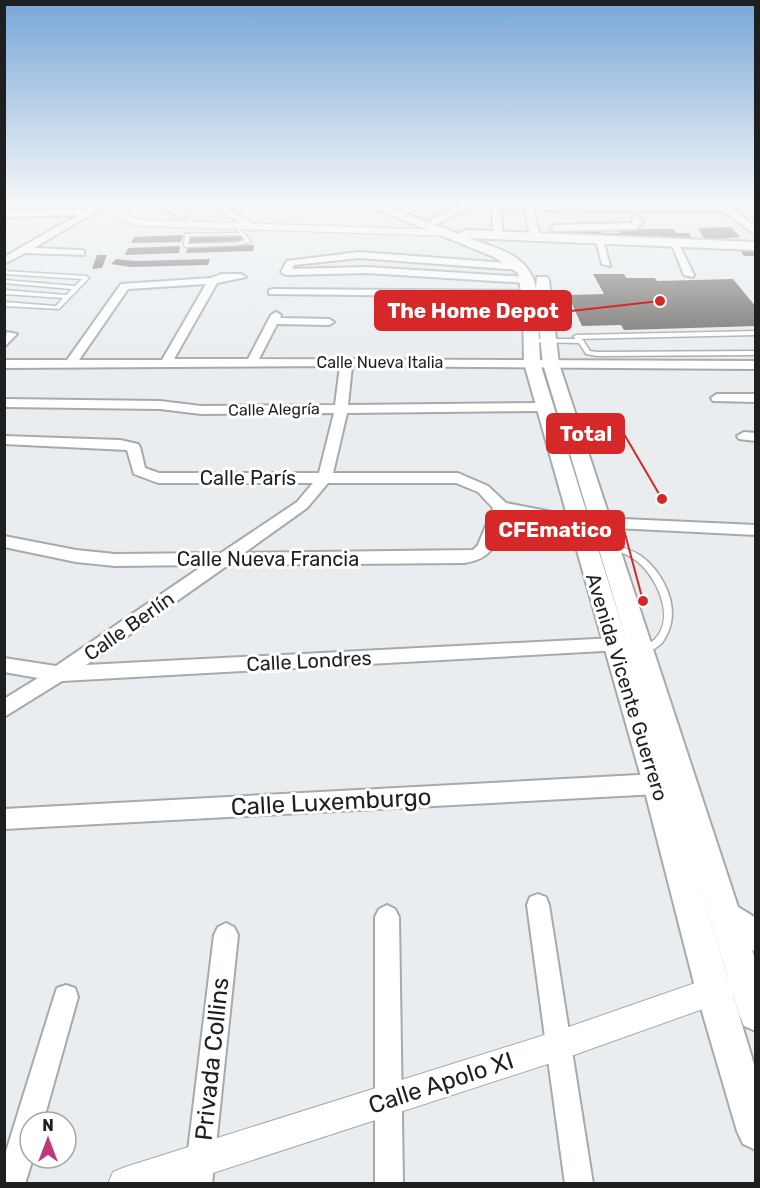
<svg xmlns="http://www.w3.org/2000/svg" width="760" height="1188" font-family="Rubik,sans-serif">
<rect width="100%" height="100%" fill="#e9edf0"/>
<g fill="#6e6a67">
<path d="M731,227L740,237L705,240L698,228Z"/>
<path d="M560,229L600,230L602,233H621L619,229H674L676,233H689L693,242L561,234Z"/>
<path d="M183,235L181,242L131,243L134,237Z"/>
<path d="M242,235L241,241L189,243L191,236Z"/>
<path d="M254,245L253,251L186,253L188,247Z"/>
<path d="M180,246L179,253L125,255L128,248Z"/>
<path d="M740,250H756V256H744Z"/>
<path d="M97,255H107L102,268L92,269Z"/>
<path d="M116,259L136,261L210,259L208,265L131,267L111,264Z"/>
<path d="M593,274H624L626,278H655L657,281L733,279L756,307V326L624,330L621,325L582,326L568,295L604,294Z"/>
</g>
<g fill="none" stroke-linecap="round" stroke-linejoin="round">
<g stroke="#a6aaad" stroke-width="3">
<g id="service">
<path d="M237,226L250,240V242L237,245L186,247L184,246L185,234L239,233L235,227ZM241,235L245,240L237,243L188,244L189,236Z"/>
<path d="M4,271L86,276L89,278L59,309L4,306V302L56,306L63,298L4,294V290L66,295L72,289L4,283V280L75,286L82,279L4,274Z"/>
<path d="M756,331V335L576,339L573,337L576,335Z"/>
<path d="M531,339H581L583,340L590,351L597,352L756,351V355L597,356L586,354L579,343L529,342V340Z"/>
<path d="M610,544C621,547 631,549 641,556C662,571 679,604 669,630C667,634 665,639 662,643C657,648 649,652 642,655L639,654L638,651L639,648C644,645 651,643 655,639C677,617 655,573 634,559C626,553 617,551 607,549L606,547L607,545Z"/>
</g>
</g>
<g stroke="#a6aaad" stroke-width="4">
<g id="minor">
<path d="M103,201H113L34,248L81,250L84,251V255L25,253L4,264V257L78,215L4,217V211L88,209Z"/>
<path d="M152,201H162L187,216L180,218Z"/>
<path d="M207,201H217L260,228L252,230Z"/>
<path d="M422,201H433L408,212L401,210Z"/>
<path d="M451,201L532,206L540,237L535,240L530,237L525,210L500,208L503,235L498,238L493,235L492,207L473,205L437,224H431V220L462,204Z"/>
<path d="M717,201H756V206L727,204L756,227V235L723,211L545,210L541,207L545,204L719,205Z"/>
<path d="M636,215L643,222L636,229L555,231L550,228L555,225L633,223L632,218Z"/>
<path d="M595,237L603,239L610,266L602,264Z"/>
<path d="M670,240L678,242L694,275L693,277L684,275Z"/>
<path d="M359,252L521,264L526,267L521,270L359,258L294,265L292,269L367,267L527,277L532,280L527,283L367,273L286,275L281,272L287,261Z"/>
<path d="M221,274H241L246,277L217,283L174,359H248L271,315L276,312L281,315L280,318L329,319L334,322L329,325L277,324L259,359L756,361V369L352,366L348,405L544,403L550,407L544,411L347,413L333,473H458L488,486L506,503L583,518L586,522L583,526L578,527L506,513C495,541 497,558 464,563L228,565L86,665L615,638L621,640L624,645L621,650L62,681L4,717V699L38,678L4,672V658L56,666L204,565L115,566L76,562L4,547V536L76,550L115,554L221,553L297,502L313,483H158L134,474L127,450L4,444V436L120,440L138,444L140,447L145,468L159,473H319L334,413L201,414L160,409L4,407V399L160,401L201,406L335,405L340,366L4,368V360H67L121,284L211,278ZM206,284L162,360H79L128,289ZM328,483H456L478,492L493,508L478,545L473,550L244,553L307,508Z"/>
<path d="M273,289L529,291L534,294L529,297L269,294V290Z"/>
<path d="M7,332L17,334L4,347Z"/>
<path d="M717,394H756V402L713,401L711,398Z"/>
<path d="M744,432L756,433V441L739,439L737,436Z"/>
<path d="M601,518L756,525V535L596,527L593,523L596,519Z"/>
<path d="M657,774L664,777L667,784L664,791L657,794L4,829V809Z"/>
<path d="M538,894L546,897L549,905L593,1184H565L527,905L530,897Z"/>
<path d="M387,905L395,909L399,917L403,1184H375V917L379,909Z"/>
<path d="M226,923L234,927L238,935L212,1184H184L214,935L218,927Z"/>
<path d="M66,985L75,988L78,997L43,1122H30V1158H33L25,1184H4V1158L54,997L57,988Z"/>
</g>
</g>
<g stroke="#a6aaad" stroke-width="2">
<g id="tertiary">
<path d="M93,201C113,200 125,218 144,220L448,230L453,233L448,236L144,226L131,224Z"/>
<path d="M721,974L731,979L736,989L731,999L557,1061L179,1184H108L113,1172L125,1167L557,1031Z"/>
</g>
</g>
<g stroke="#a6aaad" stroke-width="4">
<path id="secondary" d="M357,201H373L459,234L465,230L756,242V250L469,238C498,249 530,255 536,289L537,277H547L549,280L559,364L738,907L756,918V952L752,950L756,961V1031L744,1026L739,1014L693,863L756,1071V1150L743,1144L737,1131L696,991L643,784L524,363L523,303L518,273L494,257ZM538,316L543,364L627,642L540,363Z"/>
</g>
<use href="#service" fill="#fff" fill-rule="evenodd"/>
<use href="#minor" fill="#fff" fill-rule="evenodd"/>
<use href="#tertiary" fill="#fff" fill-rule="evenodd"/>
<use href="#secondary" fill="#fff" fill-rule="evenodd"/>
</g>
<linearGradient id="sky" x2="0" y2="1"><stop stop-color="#78a6d8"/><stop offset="0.55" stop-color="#f5f7f8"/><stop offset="1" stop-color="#f5f7f8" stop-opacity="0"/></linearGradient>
<rect width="760" height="367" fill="url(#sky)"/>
<g text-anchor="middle" stroke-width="6" stroke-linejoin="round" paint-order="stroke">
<g font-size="16" fill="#1e1f21" stroke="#fff">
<text x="380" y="368">Calle Nueva Italia</text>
<text transform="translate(274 409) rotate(-1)" y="6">Calle Alegría</text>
</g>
<g font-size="20" fill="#1e1f21" stroke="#fff">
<text x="248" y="485">Calle París</text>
<text x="268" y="566">Calle Nueva Francia</text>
<text transform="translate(129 626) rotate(-35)" y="7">Calle Berlín</text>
<text transform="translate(309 661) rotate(-3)" y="7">Calle Londres</text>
<text transform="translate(627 687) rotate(73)" y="7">Avenida Vicente Guerrero</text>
</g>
<g font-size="24" fill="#1e1f21" stroke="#fff">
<text transform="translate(331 802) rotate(-3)" y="8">Calle Luxemburgo</text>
<text transform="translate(212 1059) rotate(-84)" y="8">Privada Collins</text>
<text transform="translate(441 1083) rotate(-18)" y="8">Calle Apolo XI</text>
</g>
</g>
<path fill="none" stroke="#d62828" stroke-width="2" d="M660 301L571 311M662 499L624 434M643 601L624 530"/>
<g fill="#d62828" stroke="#fff" stroke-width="2">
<circle cx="660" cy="301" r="6"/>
<circle cx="662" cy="499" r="6"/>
<circle cx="643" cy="601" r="6"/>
</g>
<g fill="#d62828" stroke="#d62828" stroke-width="2">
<rect x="375" y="291" width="196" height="39" rx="6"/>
<rect x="547" y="414" width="77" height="39" rx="6"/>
<rect x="486" y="511" width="138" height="39" rx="6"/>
</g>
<g font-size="21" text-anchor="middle" font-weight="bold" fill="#fff">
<text x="473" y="318">The Home Depot</text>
<text x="586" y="441">Total</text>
<text x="555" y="537">CFEmatico</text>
</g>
<rect width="760" height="1188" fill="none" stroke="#1e1f21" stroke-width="12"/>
<g transform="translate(48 1140)"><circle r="28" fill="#ffffff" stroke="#a5a5a6" stroke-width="1.5"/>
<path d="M0-4.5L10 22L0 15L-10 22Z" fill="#be387b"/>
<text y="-9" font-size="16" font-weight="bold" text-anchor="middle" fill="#1e1f21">N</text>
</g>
</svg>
